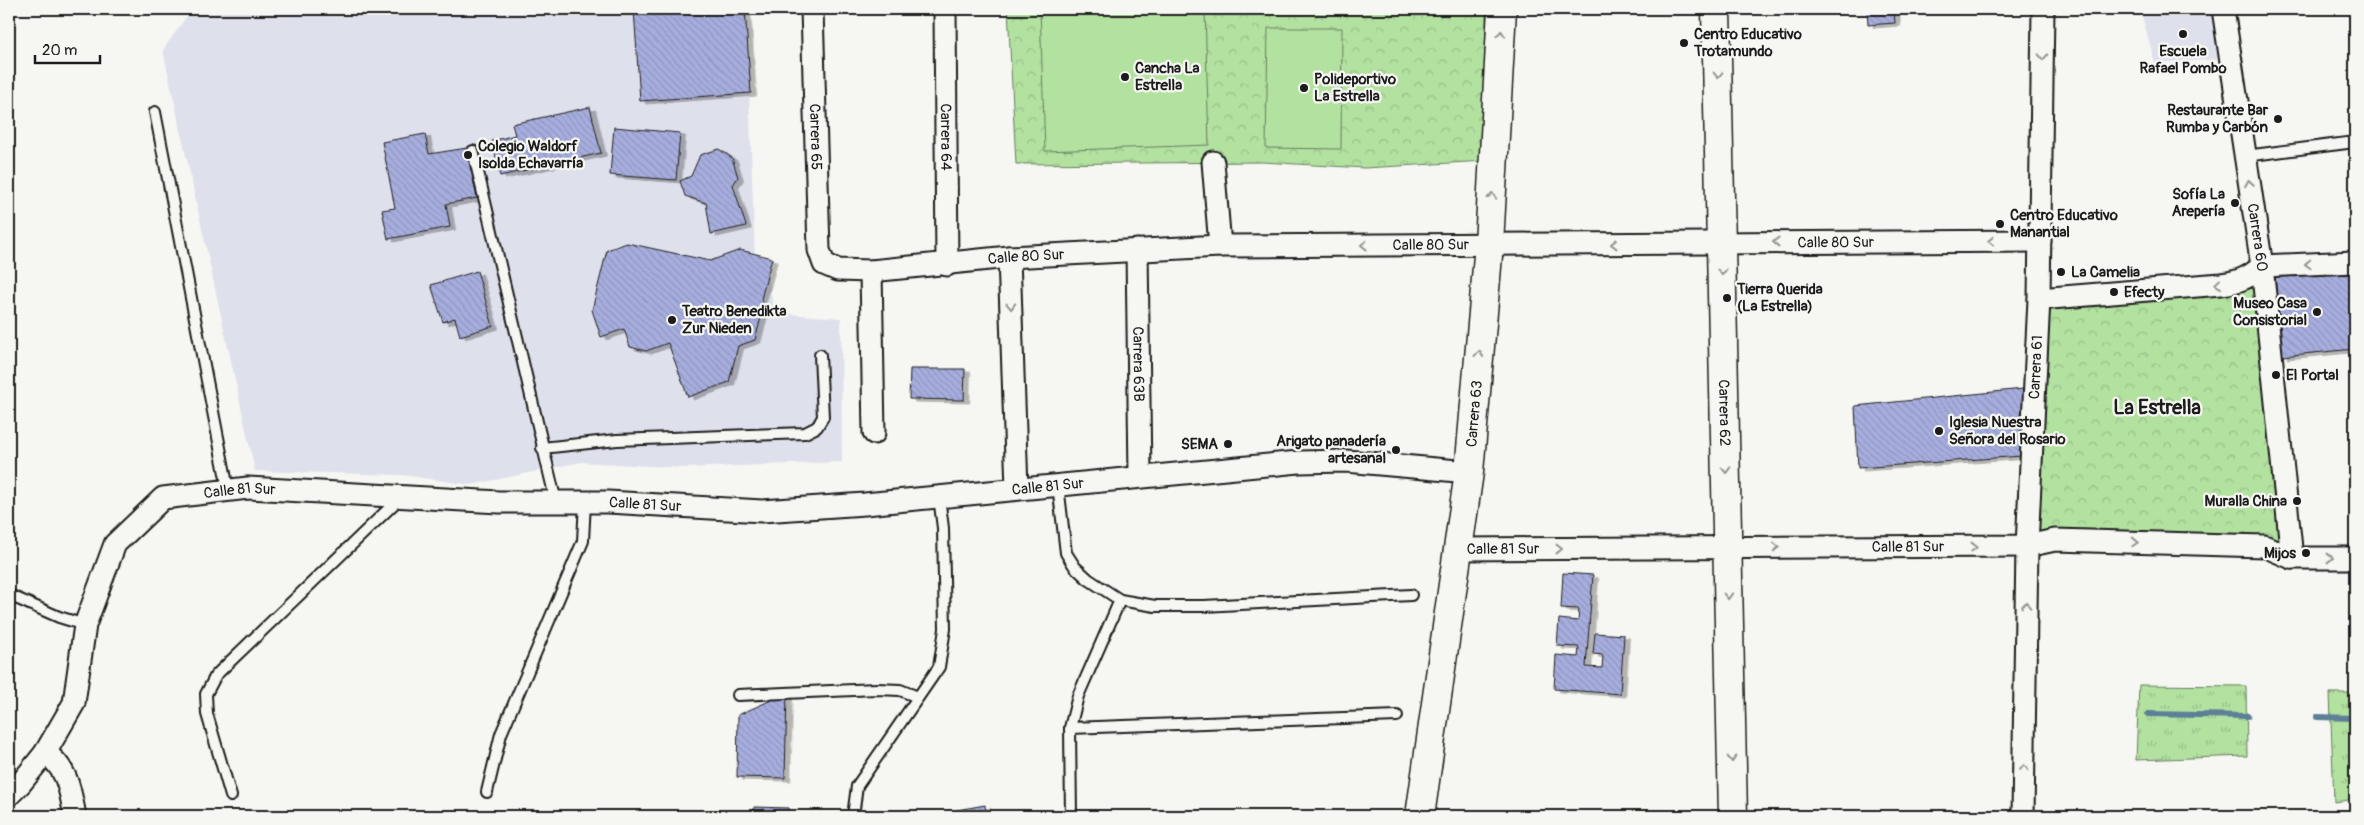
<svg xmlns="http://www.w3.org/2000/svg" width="2364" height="825" font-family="Pangolin,sans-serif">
<defs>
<pattern id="grass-tufts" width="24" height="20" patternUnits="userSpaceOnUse" patternTransform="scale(1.25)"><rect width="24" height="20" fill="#b2e1a0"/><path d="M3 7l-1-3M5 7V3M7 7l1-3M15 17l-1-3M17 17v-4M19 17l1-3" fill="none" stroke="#98c089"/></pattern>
<pattern id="park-crowns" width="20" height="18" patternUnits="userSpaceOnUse" patternTransform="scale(1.25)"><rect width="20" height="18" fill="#b2e1a0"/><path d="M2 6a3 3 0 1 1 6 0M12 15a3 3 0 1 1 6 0" fill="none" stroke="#98c089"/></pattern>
<pattern id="building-back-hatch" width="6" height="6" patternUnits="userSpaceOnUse" patternTransform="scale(1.25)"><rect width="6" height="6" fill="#a7aede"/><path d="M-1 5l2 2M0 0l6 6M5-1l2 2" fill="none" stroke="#8f95be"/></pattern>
<filter id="shadow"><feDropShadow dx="5.5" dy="3" stdDeviation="0" flood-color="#0004"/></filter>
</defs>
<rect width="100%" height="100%" fill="#f6f6f2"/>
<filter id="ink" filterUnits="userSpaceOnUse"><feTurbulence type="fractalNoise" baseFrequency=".02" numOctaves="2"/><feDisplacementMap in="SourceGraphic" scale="10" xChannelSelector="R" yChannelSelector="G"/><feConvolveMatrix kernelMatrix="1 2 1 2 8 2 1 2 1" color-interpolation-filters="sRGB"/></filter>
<g filter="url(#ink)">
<g fill="#dee0ec">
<path d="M192,9H746L755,261L757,274L768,275L774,313L841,318L842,462L685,468L581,462L471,485L403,475L255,471L163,50Z"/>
<path d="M2140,9H2215L2224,59L2155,63Z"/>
</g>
<g fill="url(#grass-tufts)" stroke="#677e5e">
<path d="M2139,685L2246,686L2247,756L2136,760Z"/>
<path d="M2330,693H2355V799L2334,802Z"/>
</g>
<g fill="url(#park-crowns)" stroke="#677e5e">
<path d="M1008,9H1486L1485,161L1365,168L1262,162L1016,164Z"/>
<path d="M2262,266L2292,558L2264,546H2027L2039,299L2221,284Z"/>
</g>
<g fill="#b2e1a0" stroke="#677e5e">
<path d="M1040,9H1205L1209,145L1045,151Z"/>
<path d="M1268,28H1342L1341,149L1266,148Z"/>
</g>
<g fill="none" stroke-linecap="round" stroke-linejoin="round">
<g stroke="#5d8096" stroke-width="6">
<path d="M2148,714L2248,716"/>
<path d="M2317,717L2355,718"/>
</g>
</g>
<g fill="url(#building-back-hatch)" stroke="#1c1c1c" filter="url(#shadow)">
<path d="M634,9H745L751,93L640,101Z"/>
<path d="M1867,9H1894L1895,23L1868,25Z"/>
<path d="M590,107L601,153L500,176L492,141L515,135L512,124Z"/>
<path d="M614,127L680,133L676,180L610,175Z"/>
<path d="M425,134L429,154L467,148L477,198L446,204L450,227L388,239L382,210L395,208L382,142Z"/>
<path d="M719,149L732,158L738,177L733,185L746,226L711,234L706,203L685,196L680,181L691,176L700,155Z"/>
<path d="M627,243L710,261L740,250L772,258L761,299L764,306L755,340L738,346L729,382L688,397L668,343L646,351L630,347L624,329L601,337L592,310L607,250Z"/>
<path d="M477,271L493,326L460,336L455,318L443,322L431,285Z"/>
<path d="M2355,274V349L2282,356L2275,275Z"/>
<path d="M910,369H965L964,400L909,399Z"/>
<path d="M2023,389L2022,456L1858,468L1855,406Z"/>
<path d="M1563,573L1593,575L1586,667L1602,668L1603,655L1593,654L1595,633L1624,635L1620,694L1554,689L1556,655L1578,657L1579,647L1557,646L1559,619L1578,621L1579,609L1561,608Z"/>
<path d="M787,693L785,778L737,777L738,715Z"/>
<path d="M985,805L986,816H947L946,812Z"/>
<path d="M754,807L789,808V816H754Z"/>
</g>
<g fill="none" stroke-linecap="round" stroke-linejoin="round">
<g stroke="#1c1c1c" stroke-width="14">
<g id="lane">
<path d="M155,112L228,489"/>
<path d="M473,151L556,502"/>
<path d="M2245,156L2355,142"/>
<path d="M542,448L617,440L805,433L817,427L823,417L820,355"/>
<path d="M1058,485L1066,553L1075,567L1088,579L1120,600L1155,606H1204L1411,595"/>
<path d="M9,595L59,617L85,625"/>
<path d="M738,695L877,689L900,690L918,697"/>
<path d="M1070,728L1397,716"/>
<path d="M487,792L501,734L583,541L585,502"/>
<path d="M231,796L207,714L206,694L216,675L400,498"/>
<path d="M853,816L857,786L939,667L945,629L943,528L939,497"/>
<path d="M1071,816L1070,728L1078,696L1120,600"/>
</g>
</g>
<g stroke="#1c1c1c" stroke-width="25">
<g id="street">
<path id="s1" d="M812,9L819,250L824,264L838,270L871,271L1009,257L1220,246L2040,241"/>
<path id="s2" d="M945,9L947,265"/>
<path id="s3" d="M2223,9L2262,266L2292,558"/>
<path d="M1213,162L1220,246"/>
<path id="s4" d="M1137,250L1140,476"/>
<path d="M1009,257L1017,489"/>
<path d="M871,271L874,433"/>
<path d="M2039,299L2221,284C2238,282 2249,278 2262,266L2355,262"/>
<path id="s5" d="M1458,549L2027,546L2055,540L2264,546L2292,558H2355"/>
<path d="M45,753C68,768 70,791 75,816"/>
<path id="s6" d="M9,795L21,783L45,753L74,703L85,625L115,544L163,498L248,488L499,502H608L762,511L865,504L1299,462L1346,461L1469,472"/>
<path id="s7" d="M2023,816L2027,546L2039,299L2043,9"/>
</g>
</g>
<g stroke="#1c1c1c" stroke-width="31">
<g id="secondary">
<path id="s8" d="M1716,9L1733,816"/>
<path id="s9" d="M1420,816L1469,472L1489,244L1502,9"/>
</g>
</g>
<use href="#lane" stroke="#f6f6f2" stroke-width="10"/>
<use href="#street" stroke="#f6f6f2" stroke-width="21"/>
<use href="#secondary" stroke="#f6f6f2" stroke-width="28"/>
</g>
<defs><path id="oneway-chevron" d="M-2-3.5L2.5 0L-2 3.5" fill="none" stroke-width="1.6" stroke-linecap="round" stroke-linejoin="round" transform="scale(1.25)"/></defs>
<g stroke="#949492">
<use href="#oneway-chevron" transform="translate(1501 34) rotate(-87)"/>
<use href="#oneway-chevron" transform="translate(2043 57) rotate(91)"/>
<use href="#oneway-chevron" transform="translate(1718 75) rotate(89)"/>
<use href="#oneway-chevron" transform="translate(2249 183) rotate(-99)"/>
<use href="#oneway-chevron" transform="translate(1492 196) rotate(-87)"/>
<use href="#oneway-chevron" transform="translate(1991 241) rotate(180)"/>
<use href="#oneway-chevron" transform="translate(1776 242) rotate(180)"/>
<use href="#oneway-chevron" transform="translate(1614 244) rotate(180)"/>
<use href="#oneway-chevron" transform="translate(1364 245) rotate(180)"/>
<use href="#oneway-chevron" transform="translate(2308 264) rotate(178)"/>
<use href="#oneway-chevron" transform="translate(1722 272) rotate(89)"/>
<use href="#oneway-chevron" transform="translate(2218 284) rotate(174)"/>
<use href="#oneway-chevron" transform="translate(1011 306) rotate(88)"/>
<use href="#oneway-chevron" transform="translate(1479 354) rotate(-85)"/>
<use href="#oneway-chevron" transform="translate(1726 470) rotate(89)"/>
<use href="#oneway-chevron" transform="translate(2135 542) rotate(2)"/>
<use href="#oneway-chevron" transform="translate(1776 547)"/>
<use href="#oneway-chevron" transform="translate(1974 547)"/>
<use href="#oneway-chevron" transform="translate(1559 549)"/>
<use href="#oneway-chevron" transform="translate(2330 558)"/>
<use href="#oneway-chevron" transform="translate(1728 596) rotate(89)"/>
<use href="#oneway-chevron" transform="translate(2026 605) rotate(-89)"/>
<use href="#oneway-chevron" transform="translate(1732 759) rotate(89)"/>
<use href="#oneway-chevron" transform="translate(2024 768) rotate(-89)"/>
</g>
</g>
<g fill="#1c1c1c" stroke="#f6f6f2" stroke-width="2">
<circle cx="2183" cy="34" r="5"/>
<circle cx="1684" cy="43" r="5"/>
<circle cx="1125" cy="77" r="5"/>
<circle cx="1304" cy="88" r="5"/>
<circle cx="2278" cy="119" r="5"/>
<circle cx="468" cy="155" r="5"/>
<circle cx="2235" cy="203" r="5"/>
<circle cx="2000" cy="224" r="5"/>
<circle cx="2061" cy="272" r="5"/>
<circle cx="2114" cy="292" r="5"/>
<circle cx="1727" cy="298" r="5"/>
<circle cx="2317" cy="312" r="5"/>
<circle cx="672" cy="320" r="5"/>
<circle cx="2276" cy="375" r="5"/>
<circle cx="1939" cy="431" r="5"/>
<circle cx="1228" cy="444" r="5"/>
<circle cx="1396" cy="450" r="5"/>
<circle cx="2297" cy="501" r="5"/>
<circle cx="2306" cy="553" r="5"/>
</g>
<g text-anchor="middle" stroke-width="4.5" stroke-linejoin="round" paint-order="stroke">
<g font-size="15" font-weight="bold" fill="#1c1c1c" stroke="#f6f6f2" text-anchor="start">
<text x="1694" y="39">Centro Educativo<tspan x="1694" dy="17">Trotamundo</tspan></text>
<text x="2183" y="56" text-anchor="middle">Escuela<tspan x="2183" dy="17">Rafael Pombo</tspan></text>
<text x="1135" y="73">Cancha La<tspan x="1135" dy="17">Estrella</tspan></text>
<text x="1314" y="84">Polideportivo<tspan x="1314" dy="17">La Estrella</tspan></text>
<text x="2268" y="115" text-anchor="end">Restaurante Bar<tspan x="2268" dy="17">Rumba y Carbón</tspan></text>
<text x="478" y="151">Colegio Waldorf<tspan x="478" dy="17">Isolda Echavarría</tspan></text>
<text x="2225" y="199" text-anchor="end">Sofía La<tspan x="2225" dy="17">Arepería</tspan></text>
<text x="2010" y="220">Centro Educativo<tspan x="2010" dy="17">Manantial</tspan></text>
<text x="2071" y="277">La Camelia</text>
<text x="1737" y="294">Tierra Querida<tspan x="1737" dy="17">(La Estrella)</tspan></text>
<text x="2124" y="297">Efecty</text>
<text x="2307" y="308" text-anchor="end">Museo Casa<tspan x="2307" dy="17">Consistorial</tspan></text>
<text x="682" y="316">Teatro Benedikta<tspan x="682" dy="17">Zur Nieden</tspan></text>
<text x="2286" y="380">El Portal</text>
<text x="1949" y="427">Iglesia Nuestra<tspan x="1949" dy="17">Señora del Rosario</tspan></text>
<text x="1386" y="446" text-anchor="end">Arigato panadería<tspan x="1386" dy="17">artesanal</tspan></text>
<text x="1218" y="449" text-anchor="end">SEMA</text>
<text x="2287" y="506" text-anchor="end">Muralla China</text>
<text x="2296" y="558" text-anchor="end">Mijos</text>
</g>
<g font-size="15" fill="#1c1c1c" stroke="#f6f6f2">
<text dy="5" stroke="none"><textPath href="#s1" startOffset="128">Carrera 65</textPath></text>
<text dy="5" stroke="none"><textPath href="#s2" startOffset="128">Carrera 64</textPath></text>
<text dy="5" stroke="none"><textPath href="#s3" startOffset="231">Carrera 60</textPath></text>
<text dy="5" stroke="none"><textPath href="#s1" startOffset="1270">Calle 80 Sur</textPath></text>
<text dy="5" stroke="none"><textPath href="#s1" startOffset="865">Calle 80 Sur</textPath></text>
<text dy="5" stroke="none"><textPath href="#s1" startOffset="460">Calle 80 Sur</textPath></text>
<text dy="5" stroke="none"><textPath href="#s4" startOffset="114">Carrera 63B</textPath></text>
<text dy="5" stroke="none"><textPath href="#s7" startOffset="449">Carrera 61</textPath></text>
<text dy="5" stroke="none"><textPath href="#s8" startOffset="404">Carrera 62</textPath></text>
<text dy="5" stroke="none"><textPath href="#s9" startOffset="406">Carrera 63</textPath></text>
<text dy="5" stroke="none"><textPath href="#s6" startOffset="1232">Calle 81 Sur</textPath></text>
<text dy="5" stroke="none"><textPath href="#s6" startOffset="422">Calle 81 Sur</textPath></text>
<text dy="5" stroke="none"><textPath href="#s6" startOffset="828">Calle 81 Sur</textPath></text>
<text dy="5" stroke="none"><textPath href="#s5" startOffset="450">Calle 81 Sur</textPath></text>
<text dy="5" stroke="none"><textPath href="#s5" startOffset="45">Calle 81 Sur</textPath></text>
</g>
<g font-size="20" font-weight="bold" fill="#1c1c1c" stroke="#f6f6f2">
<text x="2157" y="414">La Estrella</text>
</g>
</g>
<rect width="2364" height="825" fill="none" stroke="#f6f6f2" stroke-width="30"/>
<rect x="15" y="15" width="2334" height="795" fill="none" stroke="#1c1c1c" stroke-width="2" filter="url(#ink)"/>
<path d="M35 55v8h65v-8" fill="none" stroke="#1c1c1c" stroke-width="2.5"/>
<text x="42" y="55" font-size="15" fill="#1c1c1c" stroke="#f6f6f2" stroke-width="4" paint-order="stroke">20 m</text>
</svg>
